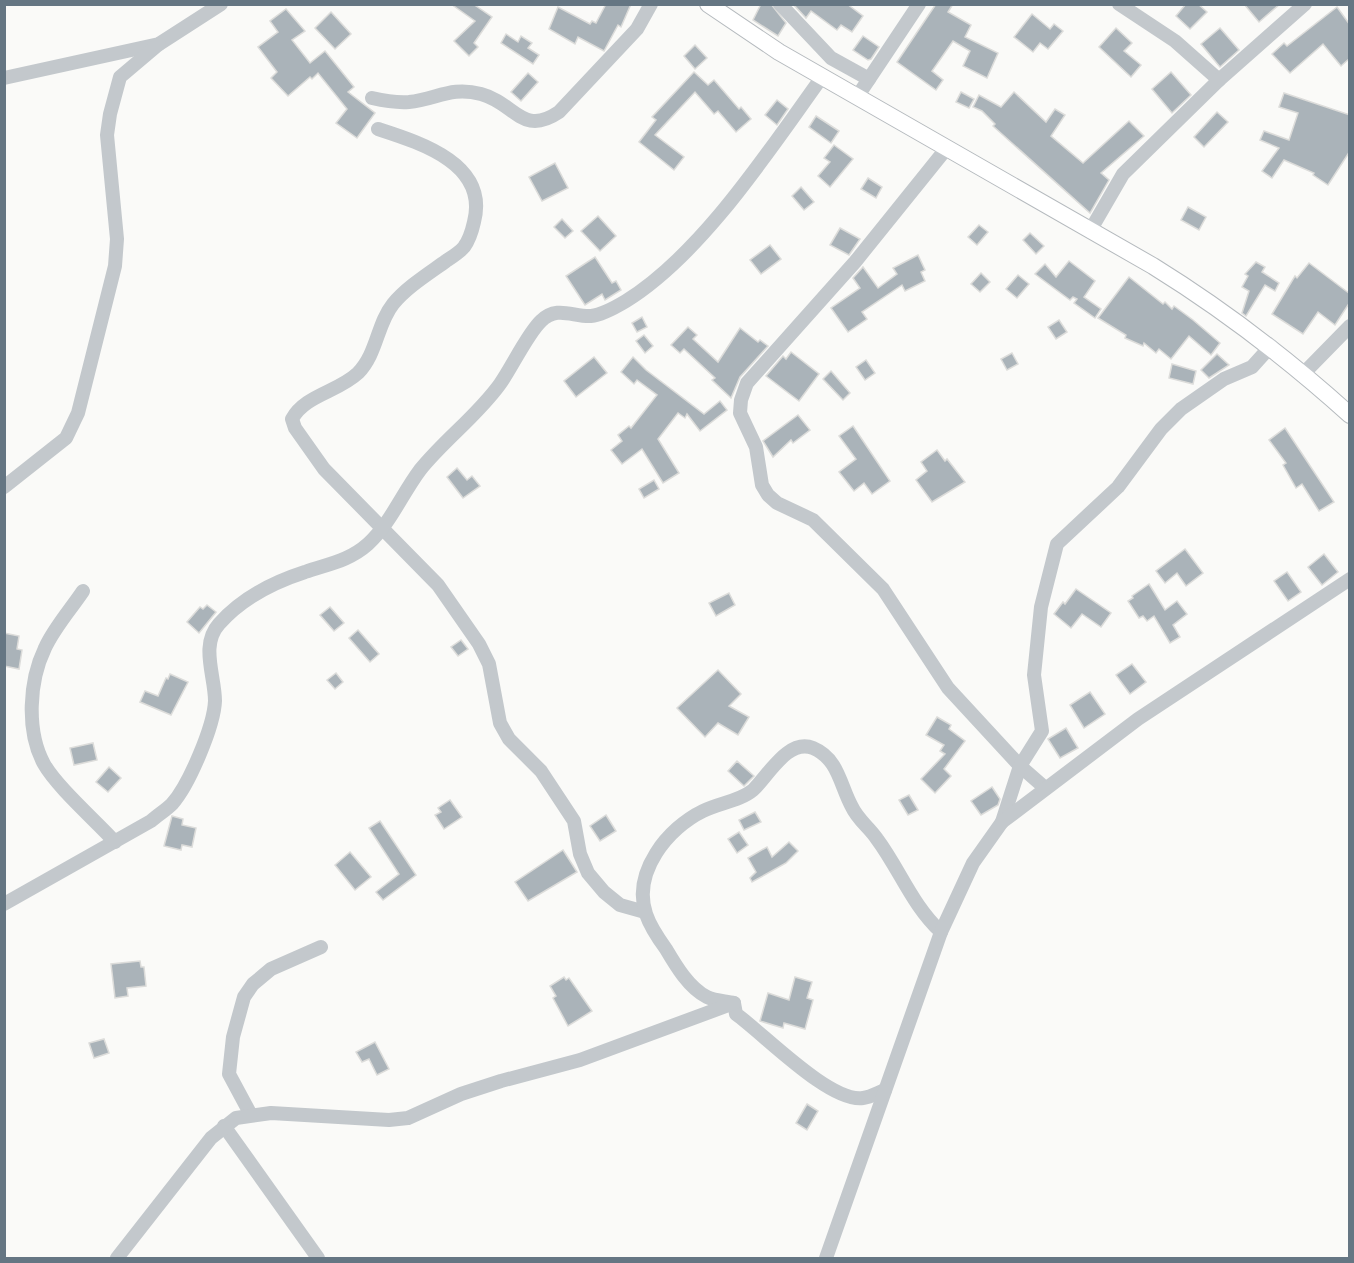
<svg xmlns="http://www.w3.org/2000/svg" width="1354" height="1263" font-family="'Golos Text',sans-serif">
<rect width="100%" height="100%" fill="#fafaf8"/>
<g fill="#aab3b9" stroke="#dcdcda" stroke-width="1.5">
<path d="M451,4H473L492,17L474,43L478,47L469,56L454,41L475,21Z"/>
<path d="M606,4H631L621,27L618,25L604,51L578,37L575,44L549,29L558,7L590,24L592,21L596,23Z"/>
<path d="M761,4H771L786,23L778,36L753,20Z"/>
<path d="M793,4H847L863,16L852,32L841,25L837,30L811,11L806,18Z"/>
<path d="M936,4H953L948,12L971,25L965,37L998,53L987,78L963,66L970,51L953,41L932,71L943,80L936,90L897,62Z"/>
<path d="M1186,4H1198L1207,12L1190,29L1176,16Z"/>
<path d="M1244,4H1280L1259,22Z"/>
<path d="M1337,7L1350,25V58L1341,66L1323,44L1290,73L1272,54L1284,43L1287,46Z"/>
<path d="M286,9L305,31L292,40L310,63L325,51L354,87L348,92L375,113L357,138L336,123L347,109L318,73L312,79L310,77L288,96L271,78L277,72L258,47L278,32L270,21Z"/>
<path d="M331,12L351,34L335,49L315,28Z"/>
<path d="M1032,14L1050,29L1054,24L1063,31L1048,49L1040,43L1033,52L1014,37Z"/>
<path d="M1116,28L1132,43L1124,51L1141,65L1131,77L1099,47Z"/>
<path d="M1220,28L1239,50L1220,67L1201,44Z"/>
<path d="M506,34L518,42L521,36L532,43L528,48L539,55L533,64L501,43Z"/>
<path d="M863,36L879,47L871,59L868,60L853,50Z"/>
<path d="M695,45L707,58L695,69L684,56Z"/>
<path d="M694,72L708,85L714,80L739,109L741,107L751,119L736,132L718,111L714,114L695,92L655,135L684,157L674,170L639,142L656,120L652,117Z"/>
<path d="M1171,72L1191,95L1172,113L1152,89Z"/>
<path d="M528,73L538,82L521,101L511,92Z"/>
<path d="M961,92L974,99L969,108L956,102Z"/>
<path d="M1014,92L1046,122L1055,109L1065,115L1051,136L1083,163L1129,121L1144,136L1101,173L1109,180L1090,213L993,126L995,124L982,111L973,107L979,95L1001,107Z"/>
<path d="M1284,93L1350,115V151L1328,185L1313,175L1314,173L1284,160L1272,178L1262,171L1279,148L1260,140L1264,131L1289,140L1298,113L1279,107Z"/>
<path d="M777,100L788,109L777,125L765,115Z"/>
<path d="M1217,112L1228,122L1204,147L1194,137Z"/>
<path d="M816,116L839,131L831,143L809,127Z"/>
<path d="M834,145L853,159L830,187L818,176L830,162L824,158Z"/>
<path d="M555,163L568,188L542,201L529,177Z"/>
<path d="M868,178L882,187L876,198L861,189Z"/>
<path d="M801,187L814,202L804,210L792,196Z"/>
<path d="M1188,207L1206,217L1199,230L1181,220Z"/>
<path d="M598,216L616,236L600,251L581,231Z"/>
<path d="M562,219L573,231L565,238L554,227Z"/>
<path d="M979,225L988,232L977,245L968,237Z"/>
<path d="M840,228L860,239L849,255L830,245Z"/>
<path d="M1030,233L1044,246L1036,254L1023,240Z"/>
<path d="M770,245L781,259L761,274L750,260Z"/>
<path d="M918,255L925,270L921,272L925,281L905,291L902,285L862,312L867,319L848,332L831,308L860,288L853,278L863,267L878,288L897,274L893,268Z"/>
<path d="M595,257L612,283L616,281L621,290L605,300L602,294L585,305L566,276Z"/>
<path d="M1069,261L1095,281L1084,297L1101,309L1095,318L1074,303L1077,299L1073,297L1070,300L1035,274L1045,264L1056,277Z"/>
<path d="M1256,262L1265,267L1262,272L1279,283L1275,291L1265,285L1246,316L1242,313L1249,291L1242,287L1248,276L1245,274Z"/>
<path d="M1309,263L1350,294V302L1335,325L1318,312L1303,334L1272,314L1295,276L1297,278Z"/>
<path d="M981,273L990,282L980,292L971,284Z"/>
<path d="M1018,275L1029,284L1017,298L1006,289Z"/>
<path d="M1129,277L1163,304L1165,302L1172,309L1174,306L1193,320L1220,343L1211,355L1189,336L1171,359L1159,349L1156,353L1144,343L1143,346L1125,338L1126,335L1098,318Z"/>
<path d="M642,317L647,327L637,332L632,323Z"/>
<path d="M1059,320L1067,332L1056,339L1048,327Z"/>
<path d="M688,327L697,335L693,339L718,362L740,328L758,342L760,340L768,346L740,377L731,398L712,380L715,378L684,349L680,353L671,345Z"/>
<path d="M644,335L653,346L645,353L636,341Z"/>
<path d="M791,352L819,374L799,401L766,376L783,356L786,359Z"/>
<path d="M1012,353L1018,364L1007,370L1001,359Z"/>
<path d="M1217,354L1229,365L1209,378L1201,370Z"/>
<path d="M594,357L607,373L576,397L564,381Z"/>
<path d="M633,357L646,370L704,414L720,401L727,410L700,431L687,414L685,418L678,413L658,439L679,473L663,483L642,449L622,464L611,450L622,441L618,435L629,426L631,428L657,395L637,380L634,384L621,372Z"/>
<path d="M866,360L875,373L865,380L856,367Z"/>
<path d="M1172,364L1196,371L1193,384L1169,378Z"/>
<path d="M831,371L850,393L843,400L823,379Z"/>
<path d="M798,415L810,430L793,443L791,440L773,457L763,441Z"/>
<path d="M853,426L890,481L872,494L864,483L854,491L839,472L856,459L839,436Z"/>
<path d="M1285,428L1334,502L1319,511L1302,484L1296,488L1283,465L1286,463L1269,440Z"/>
<path d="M937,450L945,461L947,459L965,482L932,502L916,480L927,471L921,462Z"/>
<path d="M457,468L467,480L472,476L480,486L463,498L447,477Z"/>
<path d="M654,480L659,489L644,498L639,489Z"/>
<path d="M1185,549L1203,573L1186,586L1177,573L1165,583L1156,571Z"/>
<path d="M1324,554L1338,572L1322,585L1308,567Z"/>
<path d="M1287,572L1301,592L1288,601L1274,581Z"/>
<path d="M1149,584L1165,610L1177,601L1187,614L1173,625L1180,637L1170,643L1154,616L1147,621L1143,616L1139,618L1128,601L1133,598L1132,596Z"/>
<path d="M1076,589L1111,613L1101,627L1082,614L1071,628L1054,614L1063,602L1065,604Z"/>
<path d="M729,593L735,605L716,616L709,603Z"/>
<path d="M207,605L216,612L199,633L187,622L200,607L203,609Z"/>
<path d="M330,607L344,623L334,631L320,615Z"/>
<path d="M358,630L379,654L370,662L349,638Z"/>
<path d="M4,633L19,636L17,649L22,650L19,669L4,666Z"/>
<path d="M461,640L468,649L458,656L451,647Z"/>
<path d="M1132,664L1146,682L1130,694L1116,675Z"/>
<path d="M718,670L741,694L729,706L749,717L738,735L718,723L705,737L677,708Z"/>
<path d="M336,673L343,682L335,689L327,680Z"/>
<path d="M170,674L188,682L171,715L140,702L145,691L158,696L166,678L168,679Z"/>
<path d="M1090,692L1105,714L1084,728L1070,705Z"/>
<path d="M937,717L951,725L949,729L965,741L944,769L951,776L935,793L921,779L945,754L940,751L944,745L926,735Z"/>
<path d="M1066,728L1078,748L1060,758L1048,739Z"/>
<path d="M93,743L97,760L74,765L70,748Z"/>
<path d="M737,761L754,776L744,786L728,771Z"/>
<path d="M109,767L121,778L108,792L96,782Z"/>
<path d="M992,787L1000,799L998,805L981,815L971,801Z"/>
<path d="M909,795L918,810L908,815L899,800Z"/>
<path d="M450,800L462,817L444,829L435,815L441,812L438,808Z"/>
<path d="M755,812L761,822L744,830L739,820Z"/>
<path d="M606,815L616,831L600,841L590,826Z"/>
<path d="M172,816L183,819L182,825L196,828L192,847L182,845L181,850L164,846Z"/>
<path d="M380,821L416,875L383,900L376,892L399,874L369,828Z"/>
<path d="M739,832L748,845L737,853L728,839Z"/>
<path d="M789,842L798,851L786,863L752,882L750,878L756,872L748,858L767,847L772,857Z"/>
<path d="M563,850L577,872L528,901L515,882Z"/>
<path d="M350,852L371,877L355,890L335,865Z"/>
<path d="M140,961L141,967H144L146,986L127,988L128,996L115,998L111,964Z"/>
<path d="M564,977L566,980L569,978L592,1011L568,1026L553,998L556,996L550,986Z"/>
<path d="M795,977L812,982L807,998L813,1000L805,1029L784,1023L783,1028L760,1021L768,993L789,1000Z"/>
<path d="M104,1039L109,1053L94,1058L89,1043Z"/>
<path d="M375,1042L389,1069L377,1075L369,1059L362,1062L356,1052Z"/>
<path d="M807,1104L818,1111L807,1130L796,1123Z"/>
</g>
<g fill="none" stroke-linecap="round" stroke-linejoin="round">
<g stroke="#b5babe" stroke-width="18">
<path id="major" d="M708,4L779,52L1153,266C1224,310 1288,359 1350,415"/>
</g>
<g stroke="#c3c8cc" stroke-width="14">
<path d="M780,4L831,58L869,79"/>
<path d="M1119,4L1175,41L1219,80"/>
<path d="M4,78L159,44L221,4"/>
<path d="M857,97L919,4"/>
<path d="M372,98C385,101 396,103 409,102C437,99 451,86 481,94C515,103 522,137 559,112L637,29L651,4"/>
<path d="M378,129C421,143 489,164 474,222C472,231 470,239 464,247C460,252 452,257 446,261C428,274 407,287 393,304C377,324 377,354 358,373C338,392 305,395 292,419L295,428L324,469L438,585L479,644L489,664L500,723L509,739L541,771L574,821L580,854L588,873L604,892L620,905L645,912"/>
<path d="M946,149L855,262L747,383L741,400L740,413L756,447L762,485L768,495L777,503L813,520L883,589L948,688L1020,766L1044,787"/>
<path d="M1090,231L1123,174L1219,80L1305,4"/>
<path d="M1304,373L1350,326"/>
<path d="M4,487L66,438L78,413L115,266L117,239L107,135L110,114L120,77L159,44"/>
<path d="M83,591C71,609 54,628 45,648C29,681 26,731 44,764C57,787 96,821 115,842"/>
<path d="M1002,822L1020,766L1042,731L1034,675L1041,607L1057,544L1118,487L1161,429L1181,409L1224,379L1252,367L1271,346"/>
<path d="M4,904L151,821C158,815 166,810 172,804C189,785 214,726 215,701C215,676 200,645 219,624C241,599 274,582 305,572C328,564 349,561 368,544C390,524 402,494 420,470C445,439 477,416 500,384C512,367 528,333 541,321C557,305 573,317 591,316C602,315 616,307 626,301C702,254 770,149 822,77"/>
<path d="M885,1090C879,1092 871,1097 863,1098C830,1103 764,1034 736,1014L734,1003C726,1001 715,1001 707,997C689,988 676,966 666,949C658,938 650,926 646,914C632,872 668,828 703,811C719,803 740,801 753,790C768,776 788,738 813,748C839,759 840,786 852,807C858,820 869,827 877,839C900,870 912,905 941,932"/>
<path d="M251,1115L229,1074L233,1037L244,997L253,984L271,969L321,947"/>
<path d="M224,1126L318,1258"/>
<path d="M117,1258L211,1138L236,1118L271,1113L389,1120L408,1118L461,1094L501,1081L580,1060L734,1003"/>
<path d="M826,1258L941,932L973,863L1002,822L1138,719L1350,579"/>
</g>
<use href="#major" stroke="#fff" stroke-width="16"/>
</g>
<rect width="1354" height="1263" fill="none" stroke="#657683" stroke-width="12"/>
</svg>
